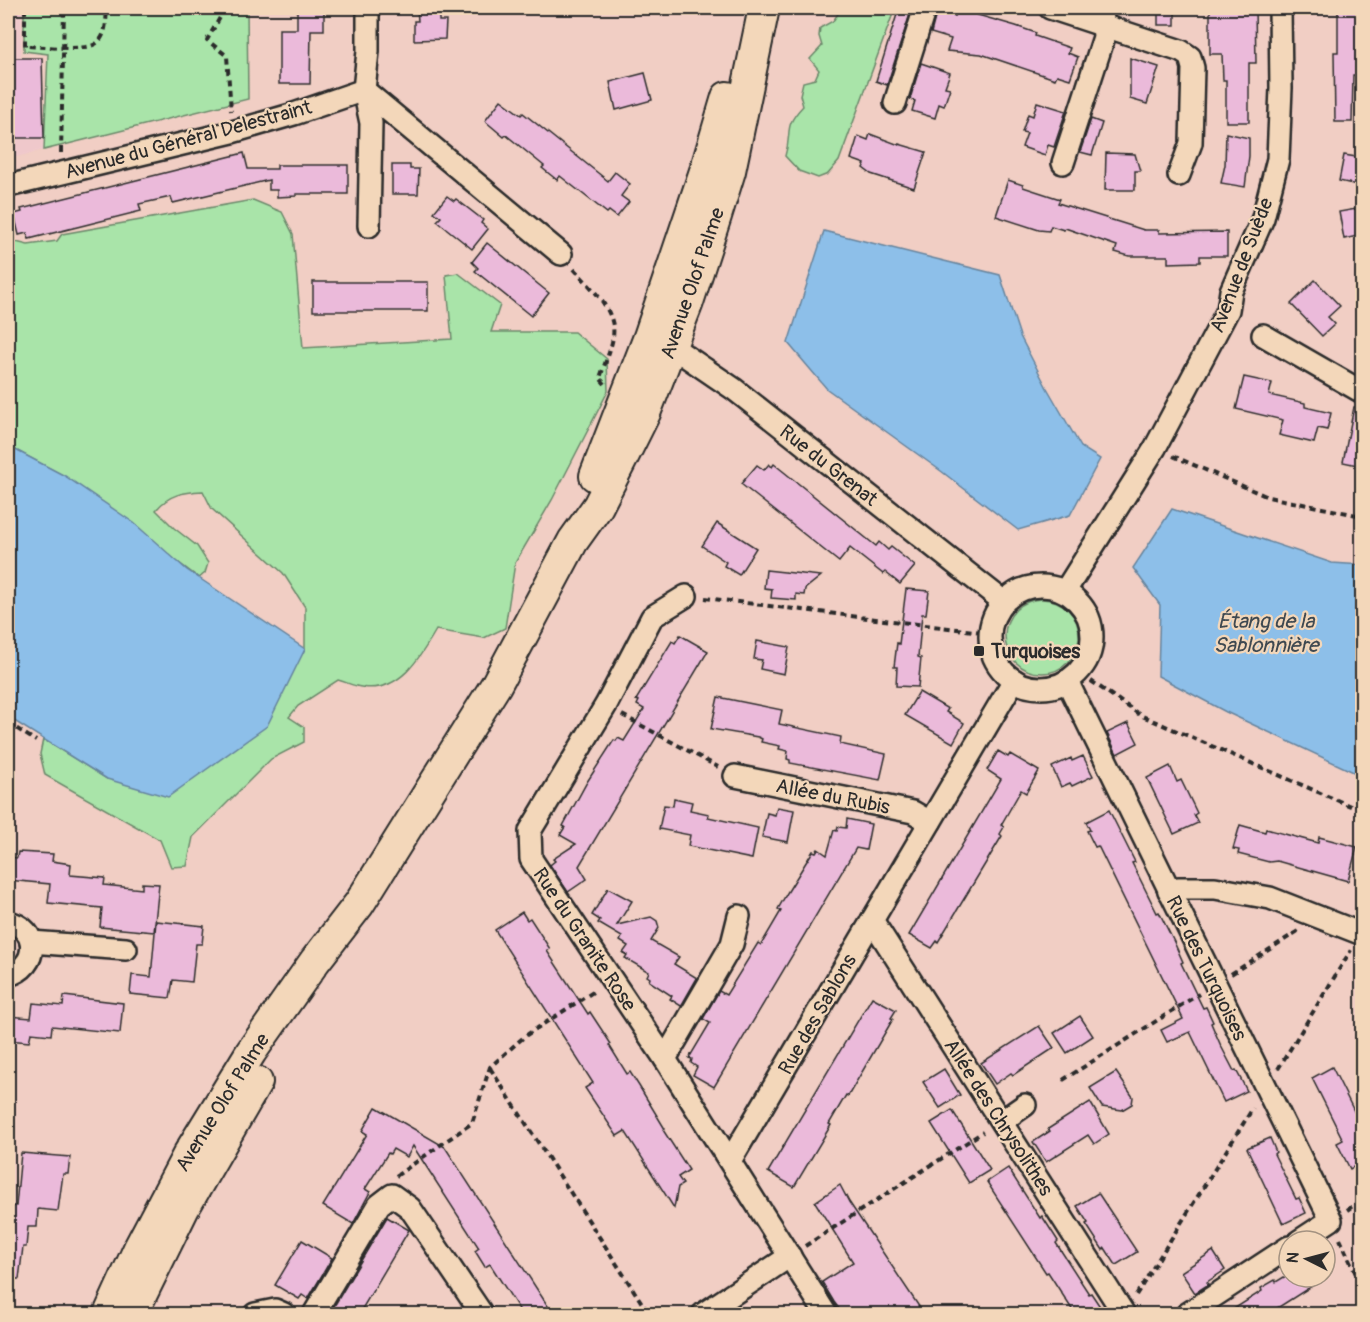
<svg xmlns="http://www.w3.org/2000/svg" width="1370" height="1322" font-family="Pangolin,sans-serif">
<rect width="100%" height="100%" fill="#f1cec4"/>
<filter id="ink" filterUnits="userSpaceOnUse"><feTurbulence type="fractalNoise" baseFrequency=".0167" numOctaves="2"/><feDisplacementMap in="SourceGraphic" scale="12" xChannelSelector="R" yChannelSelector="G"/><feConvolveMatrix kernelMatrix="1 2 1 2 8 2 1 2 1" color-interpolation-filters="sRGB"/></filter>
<g filter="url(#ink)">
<path fill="#efc8cb" d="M8,8H22L21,58H42L44,150L8,159Z"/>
<g fill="#a9e4a9" stroke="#6a886a" stroke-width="1.5">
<path d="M24,8H247L248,99L44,150L48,54L24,51Z"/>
<path d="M842,8H895L839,161L828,174L818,178L799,171L785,156C793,131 782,128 803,106L800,95L803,82L815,79L819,70L810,59L822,46L819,36L820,28L833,21Z"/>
<path d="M253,200L282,212L293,234L303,348L452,339L446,275L458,273L500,305L491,332H574L607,359L608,391L552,500L515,563L505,628L484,638L436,630C420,658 399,694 361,687C353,686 346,682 338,680L298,706L289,717L304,727V742L271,759L193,837L187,866L171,867L160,840L45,775L40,754L43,739L107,779L305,649V607L283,573L212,509L203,491C184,492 169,494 156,510L174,528L197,546L208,563L205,573L199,578L64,476L8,446V408L9,407L8,240L28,245L57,241L62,234Z"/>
<circle cx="1042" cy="636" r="37"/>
</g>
<g fill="#8dbfe9" stroke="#66849d" stroke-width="1.5">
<path d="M824,231L1000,275L1020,336L1047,388L1081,447L1100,459L1070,515L1018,530L941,471L827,389L788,343Z"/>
<path d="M8,446L65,476L134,523L187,570L305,649L267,726L168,797L107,779L8,717Z"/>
<path d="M1172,509L1332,563L1362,565V776L1226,712L1158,676L1160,605L1133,568Z"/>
</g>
<g fill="#ebbada" stroke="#2b2b2b" stroke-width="1.5">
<path d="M297,8H324V30H311L310,84H279V29H297Z"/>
<path d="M417,8H439V21H446L445,39L414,40V21H418Z"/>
<path d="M899,8H912L887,85L876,81Z"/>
<rect x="1158" y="8" width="17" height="17"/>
<path d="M1210,8H1255L1256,63H1249V122H1226V80H1223L1222,54H1210Z"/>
<path d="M1338,8H1360V13H1362V34H1358L1357,75H1353L1352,122H1335L1334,52H1338Z"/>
<path d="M957,9L1016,26L1036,33L1035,36L1070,48L1068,53L1078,57L1070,79L1057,75L1055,79L981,54L947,51L951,39L931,33L937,10L955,16Z"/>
<path d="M8,58H42L44,138H8Z"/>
<path d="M1130,58L1159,67L1147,104L1130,99Z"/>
<path d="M921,63L950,73L945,87L950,88L944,106L939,104L935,118L912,111L915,101L910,99Z"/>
<path d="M645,73L652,100L616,110L610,82Z"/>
<path d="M501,100L521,115L523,113L608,181L615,172L630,184L621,196L629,202L617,217L609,211L607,213L560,176L557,180L542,168L544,166L506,135L504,137L485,121Z"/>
<path d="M1037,102L1066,111L1054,147L1048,145L1045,155L1022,147L1027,133L1022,132L1028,114L1033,116Z"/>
<path d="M1091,119L1102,123L1092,155L1080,152Z"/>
<path d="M1226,133L1249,138V156L1245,187L1221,183L1225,165Z"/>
<path d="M870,134L899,145V144L926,152L914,188L871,174L863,168L865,164L851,159L858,136L868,140Z"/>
<path d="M244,153L248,169H277V165H348V194H296V196L277,197V190H269V180L173,203L171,197L139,204L141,211L29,239L27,233L19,235L14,214L22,212L21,209Z"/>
<path d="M1106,153L1135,154L1140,171H1135V190H1105Z"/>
<path d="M1344,155L1362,158V186L1339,181Z"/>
<path d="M392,165H410V169H419L418,194H392Z"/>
<path d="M1008,180L1023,185V187L1060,199L1058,203L1144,230H1159V233L1227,232V256H1200V262L1168,263V256H1129L1115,252L1117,246L1065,228L1064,230L1051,226L1049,231L1039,230L996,216Z"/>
<path d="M447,196L454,201L456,199L483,220L481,223L488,229L472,249L437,221L441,217L434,212Z"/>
<path d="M1362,208V235L1344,239L1339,212Z"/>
<path d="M487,243L549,293L531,316L475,271L478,268L472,262Z"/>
<path d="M1315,280L1340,306L1328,317L1335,324L1322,336L1291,304Z"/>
<rect x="313" y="282" width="115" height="29"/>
<path d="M1244,377L1272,383L1269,395L1305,403V407L1331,413L1327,430L1318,428L1314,443L1279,435L1283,420L1236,409Z"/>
<path d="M1354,407H1362V466L1343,462Z"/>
<path d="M769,464L772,467L774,464L876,546L879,542L888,550L891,547L915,566L900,584L885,572L883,574L850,548L839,562L741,484L757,465L764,470Z"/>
<path d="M717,523L756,548L739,575L724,566L726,562L702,546Z"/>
<path d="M766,570L821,576L805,589L804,595L796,594V600L771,598L772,589L764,588Z"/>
<path d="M906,589L929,591L926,614H922L918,657L921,658L918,687L896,686L897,667H894L897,643L899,644Z"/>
<path d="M680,635L708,651L579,866L587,879L568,892L550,865L555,861L553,859L576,844L560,835L565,827L563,826L587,782L614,740L616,741L618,738L624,741L644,709L637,705L639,701L636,700L672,641L675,643Z"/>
<path d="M757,641L789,647L784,674L760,669L762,660L754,659Z"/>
<path d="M919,692L948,709L946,712L964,723L953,743L905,715Z"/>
<path d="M718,697L782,710L779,724L841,737L840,744L886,754L880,780L790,763V760L787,759L788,751L779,749L780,746L761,742L762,739L758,737L711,729Z"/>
<path d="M1128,723L1138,743L1117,754L1107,733Z"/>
<path d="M998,751L1008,757L1010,754L1039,771L1026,793L1021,790L1001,825L1004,827L1000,834L1002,836L938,942L937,941L932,948L909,935L1001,779L987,770Z"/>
<path d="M1083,756L1093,776L1072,786L1070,783L1061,787L1052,767L1071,758L1072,761Z"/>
<path d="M1170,766L1177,782L1181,780L1197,813L1194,815L1198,823L1174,834L1147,778Z"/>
<path d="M674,798L692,802L690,810L709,814L708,817L758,828L752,859L688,846L690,835L659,829L664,805L673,806Z"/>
<path d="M777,807L794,810L788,842L762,837L767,813L775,815Z"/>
<path d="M1109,810L1135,862L1132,863L1157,913L1159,912L1174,942L1183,962L1181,963L1203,1008L1206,1007L1213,1022L1211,1023L1221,1046L1234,1071L1236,1070L1247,1091L1224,1102L1190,1032L1167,1042L1161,1030L1183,1019L1098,846L1095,847L1087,831L1090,830L1086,822Z"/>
<path d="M847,819L871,824L866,850L856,848L714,1087L693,1075L697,1067L691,1063L692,1059L689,1058L710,1023L703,1019L719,991L726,995L758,943L761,945L781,911L778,909L787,893L813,851L816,852L818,849L827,855L834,830L837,831L838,827L846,828Z"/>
<path d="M1240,825L1265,832L1266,829L1318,843L1319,837L1357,847L1348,881L1277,861L1269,862L1238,854L1239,850L1233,849Z"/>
<path d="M18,852L53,854L52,861L71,864L70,875L105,878L104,885L142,889V883L159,884L154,932L100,927L102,908L48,903L50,884L8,880V857L17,858Z"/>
<path d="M608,888L632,901L617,925L651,917L657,921L659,928L651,941L679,957L674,964L697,978L681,1006L670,999L672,996L649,981L650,978L647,976L649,972L625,958L627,955L623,953L628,946L620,941L622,937L598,923L600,920L592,915Z"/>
<path d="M522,912L527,920L530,918L550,949L547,951L588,1014L590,1012L611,1044L609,1045L627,1074L630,1072L639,1086L665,1129L663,1130L689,1170L678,1177L683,1184L678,1187L674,1208L625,1131L617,1136L585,1088L593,1083L495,930Z"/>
<path d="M156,921L204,926L202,944H196L192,982L173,980L170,998L130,994L132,975L151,977Z"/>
<path d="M64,996L123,1003L120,1033L52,1026L51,1035L31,1033L29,1042L8,1040V1016L31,1018L33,1003L63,1006Z"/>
<path d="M872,997L896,1010L891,1018L893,1019L848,1096L846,1095L829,1124L831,1125L794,1187L768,1172Z"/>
<path d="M1080,1016L1093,1036L1067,1053L1054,1033Z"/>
<path d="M1039,1026L1054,1048L1013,1075L1011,1073L995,1084L981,1063Z"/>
<path d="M1332,1067L1355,1113L1357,1112L1362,1124V1162L1350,1169L1337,1143L1343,1140L1312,1078Z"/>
<path d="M944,1069L960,1095L940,1108L923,1082Z"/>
<path d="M1116,1072L1133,1097L1132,1104L1122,1110L1102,1107L1090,1088Z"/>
<path d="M1090,1102L1109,1134L1094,1144L1088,1135L1046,1162L1033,1142L1050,1131L1048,1129Z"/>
<path d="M376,1107L445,1147L553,1314H522L490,1264L485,1267L475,1251L479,1248L413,1146L407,1157L393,1149L390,1154L388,1153L365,1189L370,1192L353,1224L323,1206L367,1134L362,1131Z"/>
<path d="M952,1110L990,1170L969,1183L931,1123Z"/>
<path d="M1270,1138L1276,1152L1274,1154L1296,1199L1299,1198L1306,1213L1283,1224L1247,1148Z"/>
<path d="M21,1153L70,1157L68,1174H63L58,1211L38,1209L37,1227H28L26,1247H23L19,1279H8V1206H16Z"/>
<path d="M1008,1168L1040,1218L1042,1216L1058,1241L1056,1243L1089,1294L1091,1293L1105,1314H1075L1048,1272L1046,1273L987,1182Z"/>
<path d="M840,1185L849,1202L924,1314H843L834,1302L822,1282L853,1262L815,1202Z"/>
<path d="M1098,1193L1137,1252L1116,1265L1105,1248L1103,1250L1086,1224L1088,1223L1077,1206Z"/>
<path d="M387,1217L409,1230L359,1314H333L330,1313Z"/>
<path d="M302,1240L332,1258L308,1299L302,1295L299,1299L275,1285Z"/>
<path d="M1213,1251L1225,1270L1207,1282L1209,1284L1195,1293L1181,1272Z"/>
<path d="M1284,1277H1326L1268,1314H1226L1262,1291L1261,1288L1275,1280L1276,1282Z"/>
</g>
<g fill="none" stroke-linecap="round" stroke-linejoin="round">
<g stroke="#2b2b2b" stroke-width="26">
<g id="minor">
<path d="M368,8V51L364,90L371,123L369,226"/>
<path d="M1050,8L1181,51L1190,57L1193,68L1191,143L1179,175"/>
<path d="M895,103L925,8"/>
<path d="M1063,163L1104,37L1102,8"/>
<path d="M8,186L232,132L294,114L364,90L561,254"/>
<path d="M1263,335L1362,392"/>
<path d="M660,342L671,346L734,389L1004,602"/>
<circle cx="1041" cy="637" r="51"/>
<path d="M1065,591L1155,448L1228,310L1231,291L1263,218L1278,159L1281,88L1280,8"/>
<path d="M686,596L652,617L606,705L530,831L531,859L665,1059L826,1314"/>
<path d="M1067,681L1331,1220L1299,1241"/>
<path d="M735,776L913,812L930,822"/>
<path d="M1169,891L1178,888H1215L1270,898L1362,934"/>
<path d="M872,920L1124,1314"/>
<path d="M8,922C40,928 39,967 8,975"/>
<path d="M31,942L126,949"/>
<path d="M665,1059L732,944L739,916"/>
<path d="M1002,1121L1025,1105"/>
<path d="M730,1161L1014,680"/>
<path d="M255,1314L275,1310L284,1314"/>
<path d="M314,1314L379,1205L392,1195L410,1208L482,1314"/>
<path d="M703,1314L790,1256"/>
<path d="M1187,1314L1289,1247"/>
</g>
</g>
<g stroke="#2b2b2b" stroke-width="34">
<g id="secondary">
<path d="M595,476L649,337L706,168L727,97"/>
<path d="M109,1314L139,1248L189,1153L251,1052L315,961L359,904L496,685L573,541L598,506L622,459L645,413L671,346L688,302L716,216L730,171L764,8"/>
<path d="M132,1314L184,1208L257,1082"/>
</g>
</g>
<g stroke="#2b2b2b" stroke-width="4" stroke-dasharray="6 4.5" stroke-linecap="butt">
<path d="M25,8V46C40,46 86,52 97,43C107,35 106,19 107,8"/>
<path d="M225,9L207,40L227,56L231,111"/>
<path d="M61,153L64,8"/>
<path d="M574,269C590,287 617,310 613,337C611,350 604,365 600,378L605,384"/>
<path d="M1173,456L1268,497L1362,516"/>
<path d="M705,598L990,633"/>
<path d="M1091,681L1140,715L1362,811"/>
<path d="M622,715L718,767"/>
<path d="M8,723L36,741"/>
<path d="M1231,974L1298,931"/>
<path d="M490,1068L649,1314"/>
<path d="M1278,1069L1351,950"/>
<path d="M1063,1080L1199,994"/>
<path d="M396,1176L472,1123L490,1067L525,1036L596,990"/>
<path d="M1347,1210L1362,1200"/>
<path d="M1340,1239L1362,1287"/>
<path d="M805,1246L983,1132"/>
<path d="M1136,1295L1253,1108"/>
</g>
<use href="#minor" stroke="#f3d7ba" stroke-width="21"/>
<use href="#secondary" stroke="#f3d7ba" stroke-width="30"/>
</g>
</g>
<rect fill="#2b2b2b" stroke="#f3d7ba" stroke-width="2" x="973" y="645" width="12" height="12" rx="3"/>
<g text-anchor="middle" stroke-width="4.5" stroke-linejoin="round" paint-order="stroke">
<g font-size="20" fill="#2b2b2b" stroke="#f3d7ba">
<text transform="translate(188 139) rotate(-15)" y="7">Avenue du Général Delestraint</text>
<text transform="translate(1241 265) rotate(-69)" y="7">Avenue de Suède</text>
<text transform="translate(692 283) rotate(-71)" y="7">Avenue Olof Palme</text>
<text transform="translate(829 465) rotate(38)" y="7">Rue du Grenat</text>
<text transform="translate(833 796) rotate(11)" y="7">Allée du Rubis</text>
<text transform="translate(585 939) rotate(56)" y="7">Rue du Granite Rose</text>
<text transform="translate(1207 968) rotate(64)" y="7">Rue des Turquoises</text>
<text transform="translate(817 1014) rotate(-60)" y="7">Rue des Sablons</text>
<text transform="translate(222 1102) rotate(-58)" y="7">Avenue Olof Palme</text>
<text transform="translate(999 1117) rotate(57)" y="7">Allée des Chrysolithes</text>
</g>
<g font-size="20" font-weight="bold" fill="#2b2b2b" stroke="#f3d7ba" text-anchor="start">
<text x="991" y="658">Turquoises</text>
</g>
<g font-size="21" font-style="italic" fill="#3f4951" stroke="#f3d7ba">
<text x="1266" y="628">Étang de la<tspan x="1266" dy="24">Sablonnière</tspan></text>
</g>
</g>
<rect width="1370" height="1322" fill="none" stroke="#f3d7ba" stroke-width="30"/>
<rect x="15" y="15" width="1340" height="1292" fill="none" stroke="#2b2b2b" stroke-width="2" filter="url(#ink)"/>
<g transform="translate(1307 1259) rotate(276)"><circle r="28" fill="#f3d7ba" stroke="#a39281" stroke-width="1.5"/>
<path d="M0-4.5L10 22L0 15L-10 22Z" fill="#2b2b2b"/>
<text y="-9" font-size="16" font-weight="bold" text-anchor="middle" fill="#2b2b2b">N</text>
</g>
</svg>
